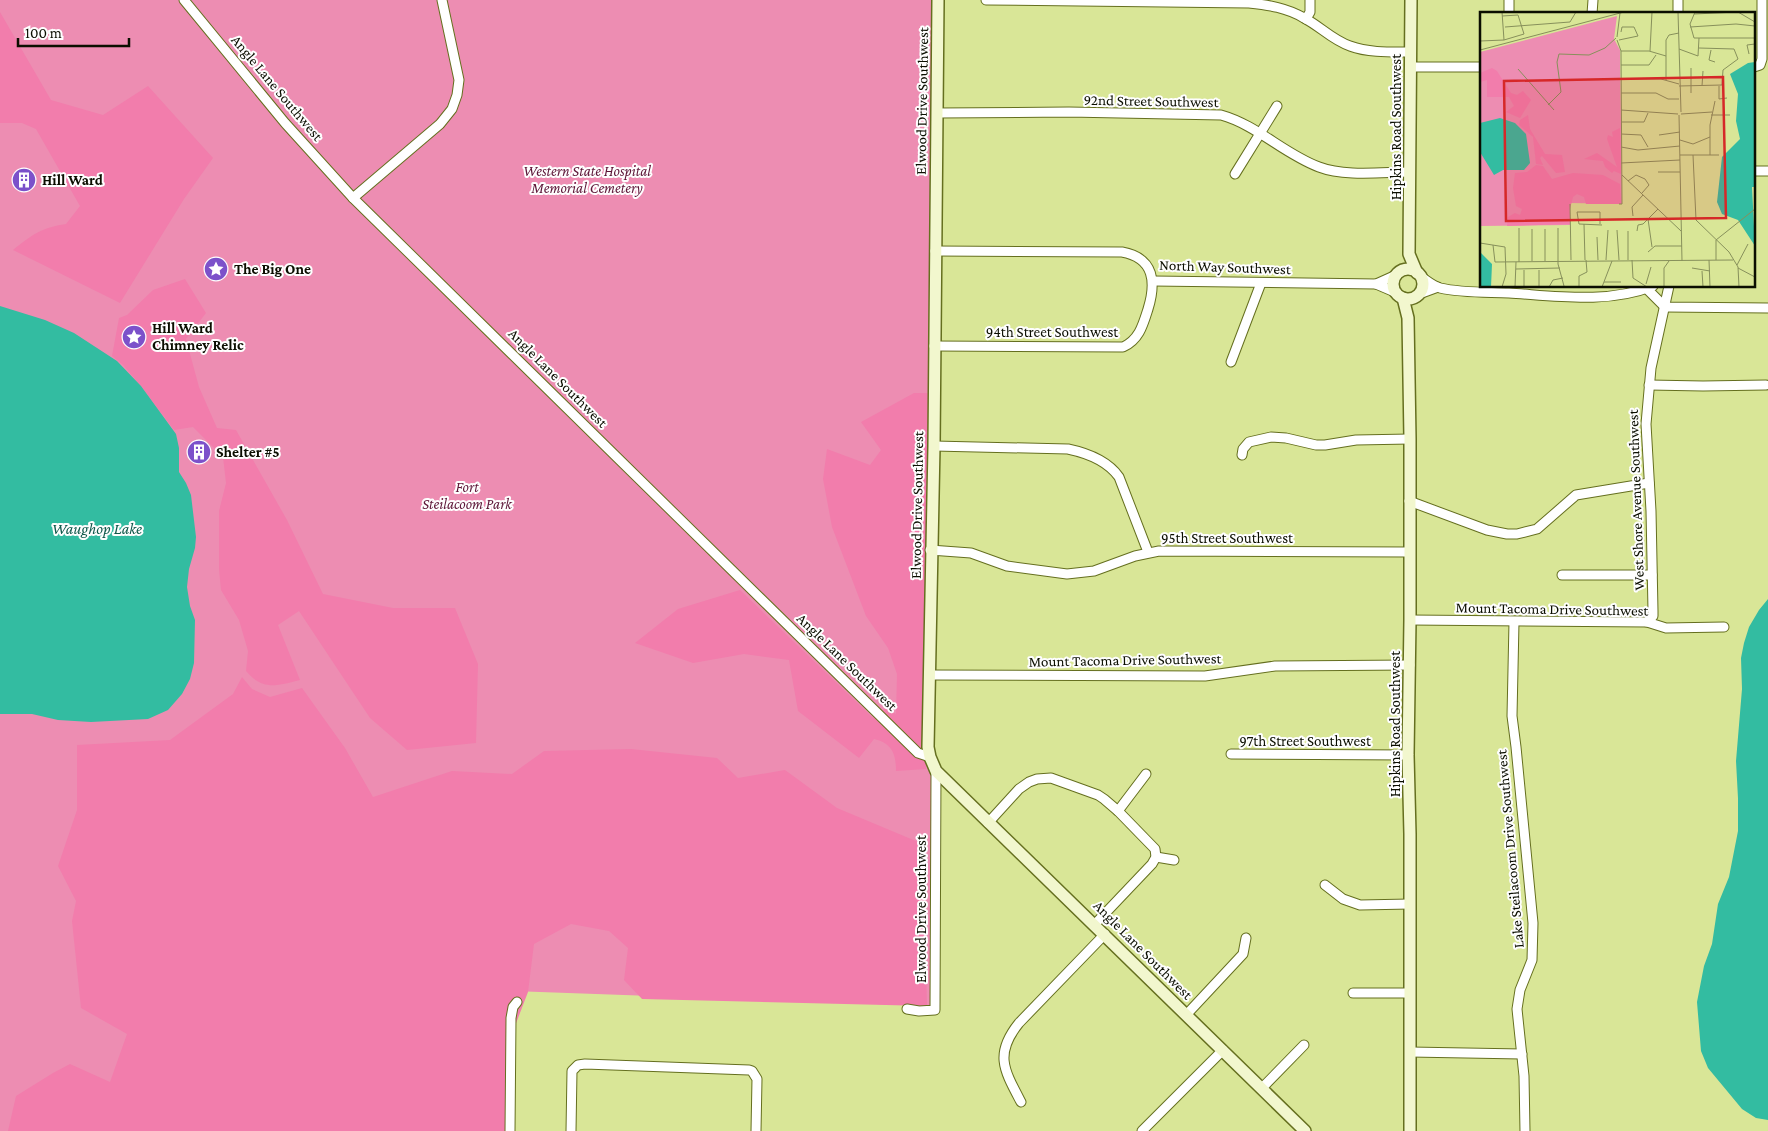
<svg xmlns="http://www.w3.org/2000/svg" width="1768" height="1131" font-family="'Crimson Pro',serif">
<rect width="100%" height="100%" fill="#d9e697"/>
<path fill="#ed8db2" d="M0,0H935L932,1006L512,991L509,1131H0Z"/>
<g fill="#f27dac">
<path d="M0,12L51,100L103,115L148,86L213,158L184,199L120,303L13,250C33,234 41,228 66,224L80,206L36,129L22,123H0Z"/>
<path d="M185,279L206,313L186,339L199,387L217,428L236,430L287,520L323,594L393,608H455L478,664L476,743L407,750L370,718L299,611L278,625L300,680C276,686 263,691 246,671L248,651L239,620L221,590L219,569V511L226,483L223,457L193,427L174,430L141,386L123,365L112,356L119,318L127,315L153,290Z"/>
<path d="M914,393H930L926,769L896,771C896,754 892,743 874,739L859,758L798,711L789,660L744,654L693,663L635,643L678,609L740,590L873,718L886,708L896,714L897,674L888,648L866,616L832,527L823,479L827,449L870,465L881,450L861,422Z"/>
<path d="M242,677L252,689L270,697L302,688L345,748L373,797L452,771L512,774L544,751L631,749L717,758L738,778L785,770L837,808L923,844L927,1006L642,999L624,980L628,948L609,931L571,924L534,944L528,992L510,1039V1131H8L16,1096L53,1073L70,1064L110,1082L127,1034L81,1008L72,921L76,901L58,866L77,810V745L170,740L233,694Z"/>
</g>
<g fill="#33bca1">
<path d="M0,306L45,320L74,333L117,361L141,386L176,434L179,448V472L186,483L191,495L196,537L195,548L189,569L187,587L190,606L195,620L194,663L190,679L182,694L168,710L148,719L91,722L58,720L32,714H0Z"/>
<path d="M1768,599V1120L1756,1118L1742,1109L1708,1068L1701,1051L1697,1002L1704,966L1712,944L1718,904L1729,877L1738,831V798L1736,761L1742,689L1741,658L1744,643L1749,627L1759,610Z"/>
</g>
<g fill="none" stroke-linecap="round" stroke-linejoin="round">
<g stroke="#656f1f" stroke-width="11">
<g id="street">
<path d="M184,0L285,123L353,198L918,753L930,757"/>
<path d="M986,0L1249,3C1269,5 1287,8 1304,18C1320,26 1332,40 1350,46C1369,53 1391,52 1411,52"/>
<path d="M1509,14V0"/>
<path d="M1592,14L1593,0"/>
<path d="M1678,14V0"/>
<path d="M1306,19L1310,12V0"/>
<path d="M1411,67H1482"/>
<path d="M1754,67L1760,65L1762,59V0"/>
<path d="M938,113L1069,112L1221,115C1257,125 1284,154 1319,167C1345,177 1383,172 1410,172"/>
<path d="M1754,171H1768"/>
<path d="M1235,174L1277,106"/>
<path d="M353,198L440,124L452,109L457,95L459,80L442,0"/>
<path d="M1420,276C1426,280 1433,286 1440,288C1462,293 1486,292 1509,293C1556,296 1608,304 1653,286"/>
<path d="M1153,281L1376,284L1396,275"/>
<path d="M1376,284L1397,293"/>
<path d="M1647,289L1665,307L1768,308"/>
<path d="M1419,294L1438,287"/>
<path d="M934,346L1123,347C1139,340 1143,325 1148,309C1156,283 1155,258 1122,252L935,251"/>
<path d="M1231,362L1261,283"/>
<path d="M1649,385L1703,386L1766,385"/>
<path d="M934,446L1068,449C1087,453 1107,460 1119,477L1148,552"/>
<path d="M1242,455L1243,449L1249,442L1271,437L1286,438L1316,445H1325L1356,440L1410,439"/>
<path d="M1409,501L1487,530L1507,534H1517L1537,529L1576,495L1649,483"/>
<path d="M930,550L971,553L1007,566L1067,574L1094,571L1135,556L1159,551L1409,552"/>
<path d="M1562,575H1652"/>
<path d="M1410,620L1647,622L1666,628L1724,627"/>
<path d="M1514,622L1512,716L1516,747L1533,923L1532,960L1520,990L1517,1009L1524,1076L1525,1131"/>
<path d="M1647,622L1653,616V611L1651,511L1646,424L1651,368L1669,286"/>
<path d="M930,675L1205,676L1275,666L1410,665"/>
<path d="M1231,754L1408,755"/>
<path d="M1118,811L1146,774"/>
<path d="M988,823L1019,789L1029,782L1037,779L1051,778L1098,795L1104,799L1118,811L1155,849L1156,857L1152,864L1095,924"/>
<path d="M1156,857L1174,860"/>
<path d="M1325,885L1343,899L1360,905L1410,904"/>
<path d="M1353,993H1410"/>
<path d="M907,1009L919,1011L935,1010L936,771"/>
<path d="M1187,1014L1243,954L1246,938"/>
<path d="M1410,1052L1522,1054"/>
<path d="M1262,1088L1304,1045"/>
<path d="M1021,1102C1004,1070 994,1054 1019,1023L1105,934"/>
<path d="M510,1131L511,1018L513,1007L517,1002"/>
<path d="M571,1131L572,1071L578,1065L585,1064L749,1070L752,1071L757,1079L756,1131"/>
<path d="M1142,1131L1223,1050"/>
</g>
</g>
<g stroke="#656f1f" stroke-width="14">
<g id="secondary">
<path d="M938,0L934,446L928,747L930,757L936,771L1305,1131"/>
<path d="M1411,0L1409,254L1417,273"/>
<circle cx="1408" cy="284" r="15"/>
<path d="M1403,298L1408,318L1410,439V620L1408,755L1410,834V1131"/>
</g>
</g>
<use href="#street" stroke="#fff" stroke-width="9"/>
<use href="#secondary" stroke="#f2f7ce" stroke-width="11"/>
</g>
<defs>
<g id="building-disc" transform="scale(1.25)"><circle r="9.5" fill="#7c51ca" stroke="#fefefe"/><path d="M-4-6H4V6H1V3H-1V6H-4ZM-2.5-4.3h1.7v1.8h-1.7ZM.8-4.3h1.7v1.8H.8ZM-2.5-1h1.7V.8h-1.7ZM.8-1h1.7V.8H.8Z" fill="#fff"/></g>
<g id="sight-disc" transform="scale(1.25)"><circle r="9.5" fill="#7c51ca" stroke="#fefefe"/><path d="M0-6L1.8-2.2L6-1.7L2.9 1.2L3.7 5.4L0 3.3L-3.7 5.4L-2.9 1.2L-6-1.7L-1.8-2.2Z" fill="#fff"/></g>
</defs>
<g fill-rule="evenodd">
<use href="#building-disc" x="24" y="180"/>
<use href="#sight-disc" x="216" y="269"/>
<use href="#sight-disc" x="134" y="337"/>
<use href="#building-disc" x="199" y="452"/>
</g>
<g text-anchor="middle" stroke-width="4" stroke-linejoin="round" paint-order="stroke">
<g font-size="15" fill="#0b0e00" stroke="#fefefe">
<text transform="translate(277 88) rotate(50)" y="5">Angle Lane Southwest</text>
<text transform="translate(922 101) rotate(-89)" y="5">Elwood Drive Southwest</text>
<text transform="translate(1151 101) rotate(1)" y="5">92nd Street Southwest</text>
<text transform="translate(1396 127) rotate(-90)" y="5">Hipkins Road Southwest</text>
<text transform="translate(1225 267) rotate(2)" y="5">North Way Southwest</text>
<text x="1052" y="337">94th Street Southwest</text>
<text transform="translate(558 378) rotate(45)" y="5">Angle Lane Southwest</text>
<text transform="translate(1636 500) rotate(-92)" y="5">West Shore Avenue Southwest</text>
<text transform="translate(917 505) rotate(-89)" y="5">Elwood Drive Southwest</text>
<text x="1227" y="543">95th Street Southwest</text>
<text transform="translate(1552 609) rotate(1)" y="5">Mount Tacoma Drive Southwest</text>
<text transform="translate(1125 660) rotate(-1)" y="5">Mount Tacoma Drive Southwest</text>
<text transform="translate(847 662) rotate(44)" y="5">Angle Lane Southwest</text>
<text transform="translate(1395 724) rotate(-90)" y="5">Hipkins Road Southwest</text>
<text x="1305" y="746">97th Street Southwest</text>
<text transform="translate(1510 849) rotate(-95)" y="5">Lake Steilacoom Drive Southwest</text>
<text transform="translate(921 909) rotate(-90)" y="5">Elwood Drive Southwest</text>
<text transform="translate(1143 950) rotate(45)" y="5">Angle Lane Southwest</text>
</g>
<g font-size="15" font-style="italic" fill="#5d1537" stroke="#fefefe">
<text x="587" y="176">Western State Hospital<tspan x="587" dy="17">Memorial Cemetery</tspan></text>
<text x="467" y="492">Fort<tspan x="467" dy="17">Steilacoom Park</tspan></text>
</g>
<g font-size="15" font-weight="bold" fill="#0b0e00" stroke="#fefefe" text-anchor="start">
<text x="42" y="185">Hill Ward</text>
<text x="234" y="274">The Big One</text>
<text x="152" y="333">Hill Ward<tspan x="152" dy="17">Chimney Relic</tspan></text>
<text x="216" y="457">Shelter #5</text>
</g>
<g font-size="16" font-style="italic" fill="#0f594b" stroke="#fefefe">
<text x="97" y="534">Waughop Lake</text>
</g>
</g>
<g transform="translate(1480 12)">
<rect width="275" height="275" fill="#d9e697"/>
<path d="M137,4L134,27L140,38L142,192L90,191V213L0,214V40Z" fill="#ed8db2"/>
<path d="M12,56L17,59L31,81L37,83L43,79L51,88L40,106L26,100L34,94L29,85H7V68L0,70V61ZM48,103L50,117L65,142L82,143L85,160L76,161L62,144L60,146L63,153L56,152L53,125L39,113L40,108ZM140,116L141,162L134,159L132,161L125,155L123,149L104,147L117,141L137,155L127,127L128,123L133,125L132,120ZM56,153L63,154L72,167L93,161L123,163L140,172L141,192H106L104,185L97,182L93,185L90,197V212L27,214L28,205L35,201L40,203L42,197L36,194L33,176L35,161L47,160Z" fill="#f27dac"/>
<path d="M275,50V175H272L275,234L258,208L242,202L237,190L242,145L260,127L256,109L258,82L250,62L268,51ZM20,106L35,111L46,122L50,151L44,158H23L14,163L0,140V111ZM0,240L12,252L11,275H0Z" fill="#33bca1"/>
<path fill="none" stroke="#87905b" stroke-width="1" d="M22,0L24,28M198,0L201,100M215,0L210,12L214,26H275M258,0L275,10M214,2L257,0M25,15L90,10L96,0M210,15L256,12L275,14M137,25L140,1M137,28L141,39L142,192H139M139,28L158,24L154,15H142L141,20M0,29L24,28L44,22L38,3L22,4M199,37L218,44L219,26M0,38L144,0M231,38L229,48L235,50M141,39H169L186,44M170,39L172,0M269,42L267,33L275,32M141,53H169L176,43M211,56V81M38,57L74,98M141,67H181L199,72M186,68V28L189,23L199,21M199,74L242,73L243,58L258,47L254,37L219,36M222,74L223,59M239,74V87L247,86M141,81H176L188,87H199M68,93L81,80L77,50L79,42L109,43L125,36L136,26M141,98L198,102M201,102L232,100M199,103L202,249M231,103H250M141,110H164L168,101M141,122L161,123L168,135M179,123L200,120M200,128L213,132L230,125M141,135L158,138L200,134M200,143H239M213,143L216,208L249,240L258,255L259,275M230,143V113L235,89M141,151L200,148M178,160H200M142,163L201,219M148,169L156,163L165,167L169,173L162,181M90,192L91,248M153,204L152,195L163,183M168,207L172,235M104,212L105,248M120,212V200H97L99,212L122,213M39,216V250M78,216V252L84,274M65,217V249M137,218L139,248M148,219V248M157,219L158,213L163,212L178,197M117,225L118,248M236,228L275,197M0,231L25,235L26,262L22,275M13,233L15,250L253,248M168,240L175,234H202M126,248L128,218M152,248L153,266L167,275M229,248L230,275M236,248V228M52,249V217M257,253L268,232M212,256L230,259M258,256L275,265M36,257L80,256M44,258V275M59,258V275M222,259L223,275M124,270H141M166,272L171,255M35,275L36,250M69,275L73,268L83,266M99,275V264L107,260L106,248M122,275L132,249M184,275V256L189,249"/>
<path fill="#d62828" fill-opacity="0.15" stroke="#d62828" stroke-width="2.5" d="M243,65L246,206L26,209L24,69Z"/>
<rect width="275" height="275" fill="none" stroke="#0b0e00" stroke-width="2.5"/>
</g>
<path d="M18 38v8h111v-8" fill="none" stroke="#0b0e00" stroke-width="2.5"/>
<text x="25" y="38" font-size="15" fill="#0b0e00" stroke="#fefefe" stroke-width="4" paint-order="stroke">100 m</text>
</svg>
